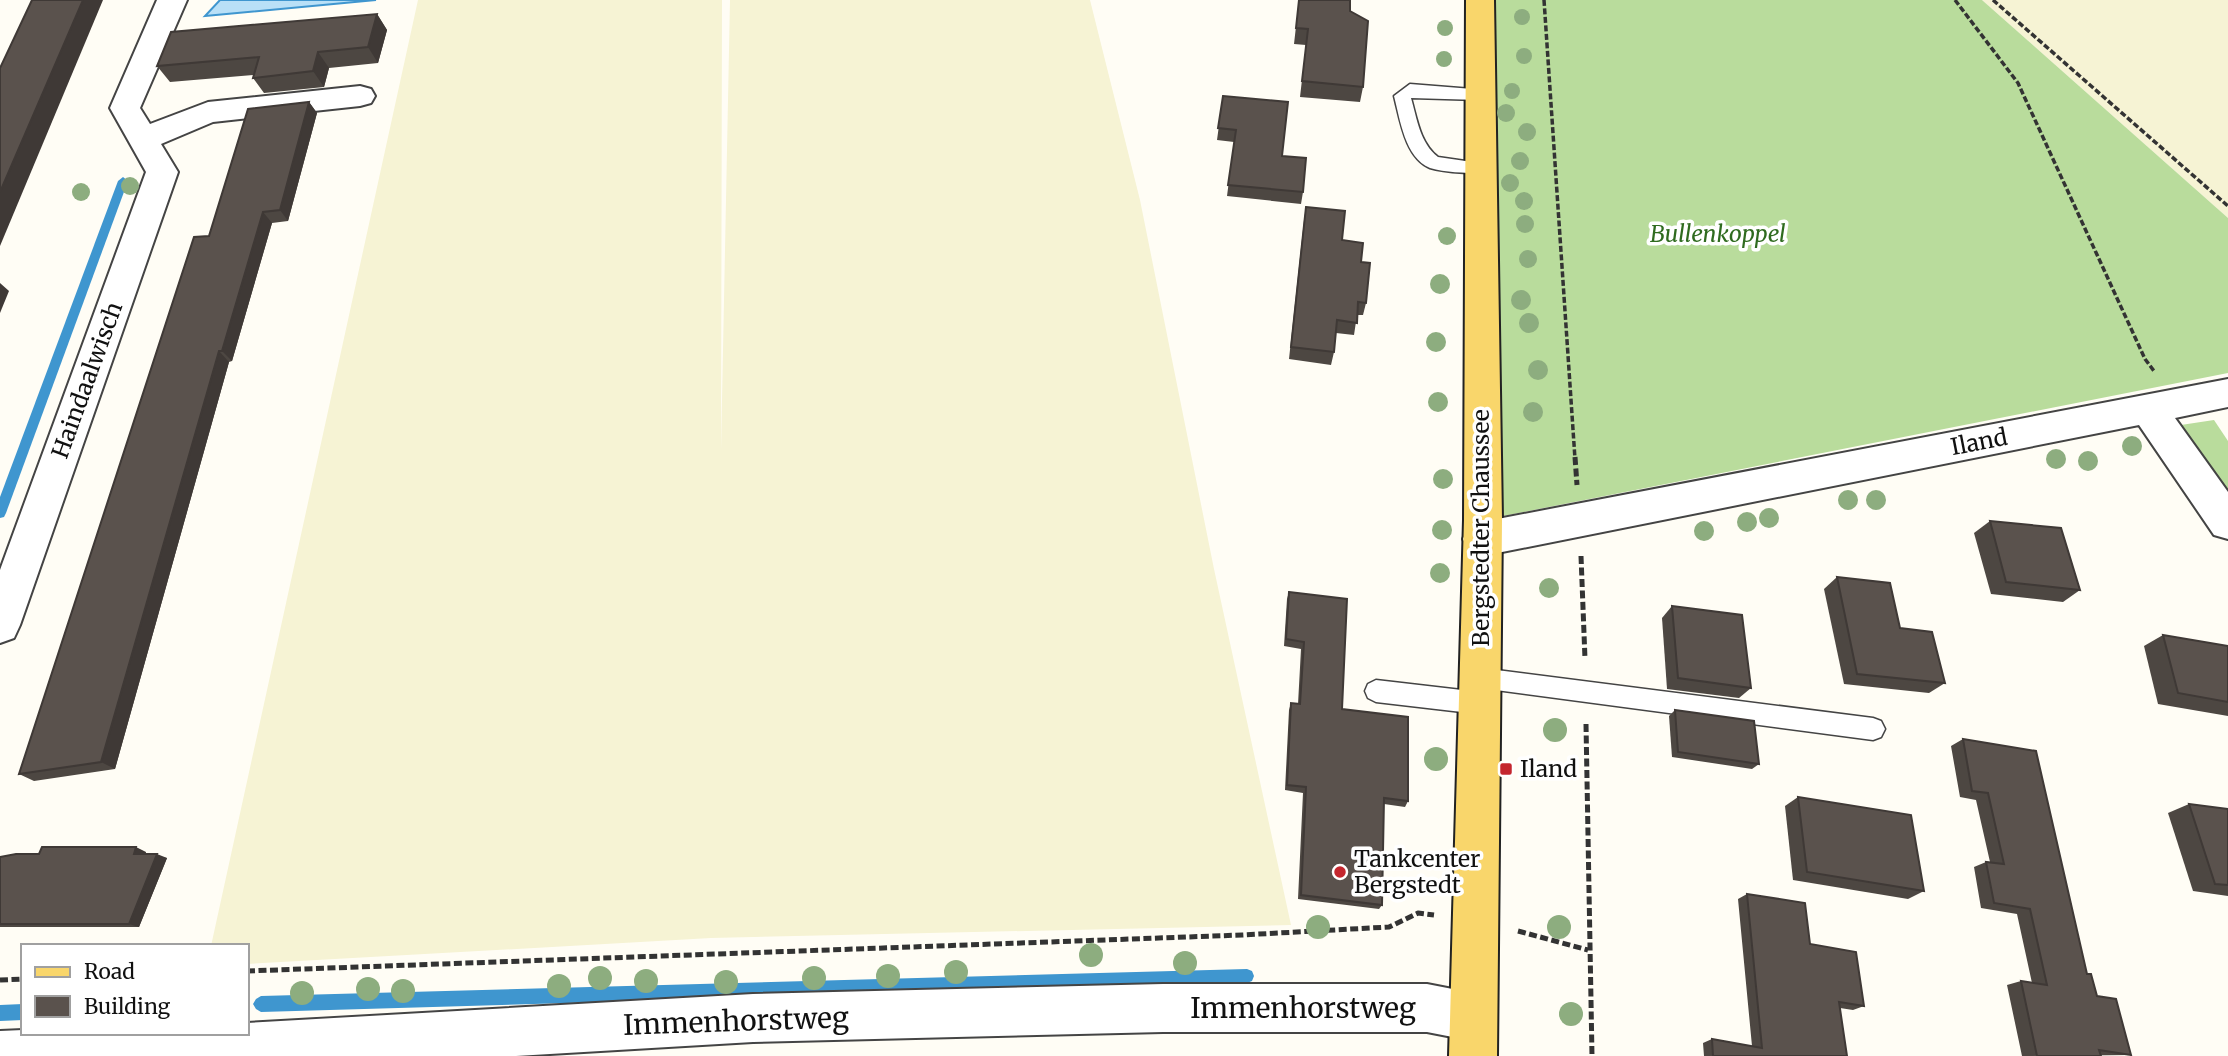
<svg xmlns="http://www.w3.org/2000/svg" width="2228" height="1056" font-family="Merriweather,serif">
<rect width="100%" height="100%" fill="#fffdf5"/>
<g fill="#f6f3d4">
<path d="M418,0H722L721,450L730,0H1090L1140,200L1214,569L1291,925L711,938L247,964V946H211Z"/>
<path d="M1982,0H2228V218Z"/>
</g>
<g fill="#b9dc9c">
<path d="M1482,0H1982L2228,218V373L1483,520Z"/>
<path d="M2214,420L2228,441V530L2161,428Z"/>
</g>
<path fill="#b9e0f7" stroke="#3f96cf" stroke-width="2" d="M220,0H376L205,16Z"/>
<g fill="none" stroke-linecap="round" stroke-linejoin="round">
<g fill="#3f96cf" fill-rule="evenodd">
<path d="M123,177L128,181L6,513L4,517L0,518V497L118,181Z"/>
<path d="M1247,969L1252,971L1254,976L1252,981L1247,983L261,1012L256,1009L253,1004L256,999L261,996Z"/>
<path d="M23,1004V1020L0,1021V1005Z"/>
</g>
<g stroke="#444" stroke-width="3">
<g id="service">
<path d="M1410,84L1485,90L1487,94L1485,98L1479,100L1411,98C1417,119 1420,143 1438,157L1486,164L1489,168L1486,172L1480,174C1465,172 1445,173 1430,168C1405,158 1400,119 1394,96Z"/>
<path d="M1481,668L1873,718L1881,721L1885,729L1881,737L1873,740L1481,688L1473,685L1470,678L1473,671Z"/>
<path d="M1376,680L1479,692L1487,695L1490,703L1487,711L1479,714L1376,702L1368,698L1365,691L1368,684Z"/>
</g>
</g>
<g stroke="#444" stroke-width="4">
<g id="minor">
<path d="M157,0H187L140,108L150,124L208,102L360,86L371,89L375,96L371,103L360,106L213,122L161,144L178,172L20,625L14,638L0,643V570L146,172L110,108Z"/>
<path d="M2228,379V407L2175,418L2228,492V539L2214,535L2139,425L1482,556L1468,551L1463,539L1468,527L1482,522Z"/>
<path d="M1163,984H1427L1473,993L1490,1000L1497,1017L1490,1034L1473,1041L1427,1032H1163L753,1042L516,1056H0V1031L23,1030V1033H247V1023L753,994Z"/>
</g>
</g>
<g stroke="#222" stroke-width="4">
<path id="primary" d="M1466,0H1494L1502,520L1497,1056H1449L1464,520Z"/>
</g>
<g stroke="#333" stroke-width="3.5" stroke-dasharray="6 2.5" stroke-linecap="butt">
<path d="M1544,0L1575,459"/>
<path d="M1955,0L2018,83L2145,359L2154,371"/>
<path d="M1993,0L2228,206"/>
</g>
<g stroke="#333" stroke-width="5" stroke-dasharray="8 3.5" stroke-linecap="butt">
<path d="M1575,457L1577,485"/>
<path d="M1581,556L1585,659"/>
<path d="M1586,724L1592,1056"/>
<path d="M1518,931L1588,950"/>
<path d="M247,971L1242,935L1389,927L1418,913L1434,915"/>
<path d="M0,980L23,979"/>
</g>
<use href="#service" fill="#fff" fill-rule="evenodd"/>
<use href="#minor" fill="#fff" fill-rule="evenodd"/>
<use href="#primary" fill="#f9d66b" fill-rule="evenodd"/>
</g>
<g fill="#8dad7f">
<circle cx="1522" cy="17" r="8"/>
<circle cx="1445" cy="28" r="8"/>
<circle cx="1524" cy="56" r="8"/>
<circle cx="1444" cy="59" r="8"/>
<circle cx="1512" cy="91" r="8"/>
<circle cx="1506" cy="113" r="9"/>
<circle cx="1527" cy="132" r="9"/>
<circle cx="1520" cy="161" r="9"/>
<circle cx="1510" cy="183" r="9"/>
<circle cx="130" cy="186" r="9"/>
<circle cx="81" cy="192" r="9"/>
<circle cx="1524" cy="201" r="9"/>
<circle cx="1525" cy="224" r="9"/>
<circle cx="1447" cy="236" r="9"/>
<circle cx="1528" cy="259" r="9"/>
<circle cx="1440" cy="284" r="10"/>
<circle cx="1521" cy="300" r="10"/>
<circle cx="1529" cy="323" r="10"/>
<circle cx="1436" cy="342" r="10"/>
<circle cx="1538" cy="370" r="10"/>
<circle cx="1438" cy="402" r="10"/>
<circle cx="1533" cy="412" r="10"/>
<circle cx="2132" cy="446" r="10"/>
<circle cx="2056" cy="459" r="10"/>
<circle cx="2088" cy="461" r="10"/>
<circle cx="1443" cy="479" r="10"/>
<circle cx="1848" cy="500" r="10"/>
<circle cx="1876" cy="500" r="10"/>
<circle cx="1769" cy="518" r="10"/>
<circle cx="1747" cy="522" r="10"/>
<circle cx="1442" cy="530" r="10"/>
<circle cx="1704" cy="531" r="10"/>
<circle cx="1440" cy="573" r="10"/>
<circle cx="1549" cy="588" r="10"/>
<circle cx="1555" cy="730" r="12"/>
<circle cx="1436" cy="759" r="12"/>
<circle cx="1318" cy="927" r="12"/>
<circle cx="1559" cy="927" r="12"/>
<circle cx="1091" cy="955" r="12"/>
<circle cx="1185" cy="963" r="12"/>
<circle cx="956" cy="972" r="12"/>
<circle cx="888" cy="976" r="12"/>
<circle cx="600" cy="978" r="12"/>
<circle cx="814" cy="978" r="12"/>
<circle cx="646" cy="981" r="12"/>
<circle cx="726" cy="982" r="12"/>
<circle cx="559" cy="986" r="12"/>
<circle cx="368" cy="989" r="12"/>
<circle cx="403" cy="991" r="12"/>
<circle cx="302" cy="993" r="12"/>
<circle cx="1571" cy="1014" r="12"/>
</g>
<g fill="#4d4742">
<path d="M1299,0H1350V11L1363,87L1360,102L1300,97L1306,45L1294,44Z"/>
<path d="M377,14L387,30L378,63L329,68L324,87L264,93L253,78V75L170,82L157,66Z"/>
<path d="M1223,96L1282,156L1303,192L1301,204L1227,196L1234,142L1217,140Z"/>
<path d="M309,102L317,113L288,221L272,223L232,361L229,362L115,769L34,781L19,774L209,236Z"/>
<path d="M1306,207L1342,240L1361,262L1366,303L1363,315H1357L1354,335L1336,333L1334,352L1331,365L1289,359L1304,220Z"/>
<path d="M1990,521L2080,590L2063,602L1991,594L1974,533Z"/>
<path d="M1837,577L1900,628L1945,683L1929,693L1844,684L1824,589Z"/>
<path d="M1289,592L1342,709L1408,801L1405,807L1384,804L1382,905L1379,909L1298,899L1303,793L1285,790L1289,710L1291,703L1298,704L1301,649L1284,646L1287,599Z"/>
<path d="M1672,606L1751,688L1739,698L1667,689L1662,618Z"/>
<path d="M2163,635L2228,646V716L2158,704L2144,646Z"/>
<path d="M1675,710L1759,764L1752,769L1672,757L1669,716Z"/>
<path d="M1963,739L2087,974L2097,996L2131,1055L2022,1056L2007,985L2021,981L2032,983L2017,914L1981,908L1974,867L1986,862H1990L1976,800L1960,797L1951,746Z"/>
<path d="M1798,797L1924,891L1908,899L1793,880L1785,806Z"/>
<path d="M2189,804L2228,809V896L2193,891L2168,813Z"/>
<path d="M146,852L145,854L167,858L139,927H0V857Z"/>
<path d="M1747,894L1810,944L1864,1006L1853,1010L1840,1008L1847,1056H1704L1703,1043L1712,1039L1752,1046L1738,899Z"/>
</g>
<g fill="#3f3936">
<path d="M83,0H103L0,246V192Z"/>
<path d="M377,14L387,30L378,63L368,47Z"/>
<path d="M318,52L329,68L324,87L313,71Z"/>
<path d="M309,102L317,113L288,221L280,210Z"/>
<path d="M263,212L272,223L232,361L222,351Z"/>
<path d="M0,283L9,291L0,313Z"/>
<path d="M219,351L229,362L115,769L101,762Z"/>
<path d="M136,847L146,852L144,858L134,854Z"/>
<path d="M157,854L167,858L139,927L129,924Z"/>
</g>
<g fill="#5a524d" stroke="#3f3936" stroke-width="2">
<path d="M32,0H83L0,192V68Z"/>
<path d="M1299,0H1350V11L1368,21L1363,87L1302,81L1308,29L1296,28Z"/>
<path d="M377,14L368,47L318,52L313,71L253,78L259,57L157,66L171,32Z"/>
<path d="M1223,96L1288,102L1282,156L1306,158L1303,192L1228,185L1236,130L1218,128Z"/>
<path d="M309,102L280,210L263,212L222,351H219L101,762L19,774L194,237L209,236L248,109Z"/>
<path d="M1306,207L1345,211L1342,240L1363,243L1361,262L1370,263L1366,303L1358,302L1357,323L1337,320L1334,352L1291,347Z"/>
<path d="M1990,521L2061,528L2080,590L2006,582Z"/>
<path d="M1837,577L1890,583L1900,628L1932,632L1945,683L1857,674Z"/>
<path d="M1289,592L1347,599L1342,709L1408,717V801L1384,798L1382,905L1301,895L1306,787L1287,785L1291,703L1300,704L1304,642L1286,639Z"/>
<path d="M1672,606L1742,615L1751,688L1678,678Z"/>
<path d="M2163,635L2228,646V702L2178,693Z"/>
<path d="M1675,710L1754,721L1759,764L1678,752Z"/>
<path d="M1963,739L2036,751L2087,974H2091L2097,996L2116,999L2131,1055L2099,1050L2101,1056H2037L2021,981L2047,985L2030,909L1994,903L1986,862L2004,864L1988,793L1972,791Z"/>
<path d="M1798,797L1911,815L1924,891L1807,872Z"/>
<path d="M2189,804L2228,809V885L2215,884Z"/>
<path d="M42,847H136L134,854H157L129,924H0V857L16,854H39Z"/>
<path d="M1747,894L1805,903L1810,944L1856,952L1864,1006L1839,1002L1847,1056H1713L1712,1039L1762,1048Z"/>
</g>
<g fill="#c4262e" stroke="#fff" stroke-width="2.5">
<rect x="1499" y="762" width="14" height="14" rx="3.5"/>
<circle cx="1340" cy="872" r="7"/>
</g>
<g text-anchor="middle" stroke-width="7" stroke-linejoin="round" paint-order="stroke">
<g font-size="23" font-style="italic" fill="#2f6b1f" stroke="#fff">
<text x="1718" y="242">Bullenkoppel</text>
</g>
<g font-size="23" fill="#111" stroke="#fff">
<text transform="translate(87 380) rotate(-70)" y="8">Haindaalwisch</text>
<text transform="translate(1979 442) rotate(-11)" y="8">Iland</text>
<text transform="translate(1481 528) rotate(-90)" y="8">Bergstedter Chaussee</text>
</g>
<g font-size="23" fill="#111" stroke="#fff" text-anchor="start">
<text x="1520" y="777">Iland</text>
<text x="1354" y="867">Tankcenter<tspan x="1354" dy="26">Bergstedt</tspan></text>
</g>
<g font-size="28" fill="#111" stroke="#fff">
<text x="1303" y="1018">Immenhorstweg</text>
<text transform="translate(736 1021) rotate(-2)" y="10">Immenhorstweg</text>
</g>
</g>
<rect x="21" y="944" width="228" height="91" fill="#ffffff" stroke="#a0a0a0" stroke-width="2"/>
<rect x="35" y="967" width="35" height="10" fill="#f9d66b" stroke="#a0a0a0" stroke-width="2"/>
<text x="84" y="979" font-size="21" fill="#111111">Road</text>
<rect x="35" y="996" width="35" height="21" fill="#5a524d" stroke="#a0a0a0" stroke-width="2"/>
<text x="84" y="1014" font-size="21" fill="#111111">Building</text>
</svg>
